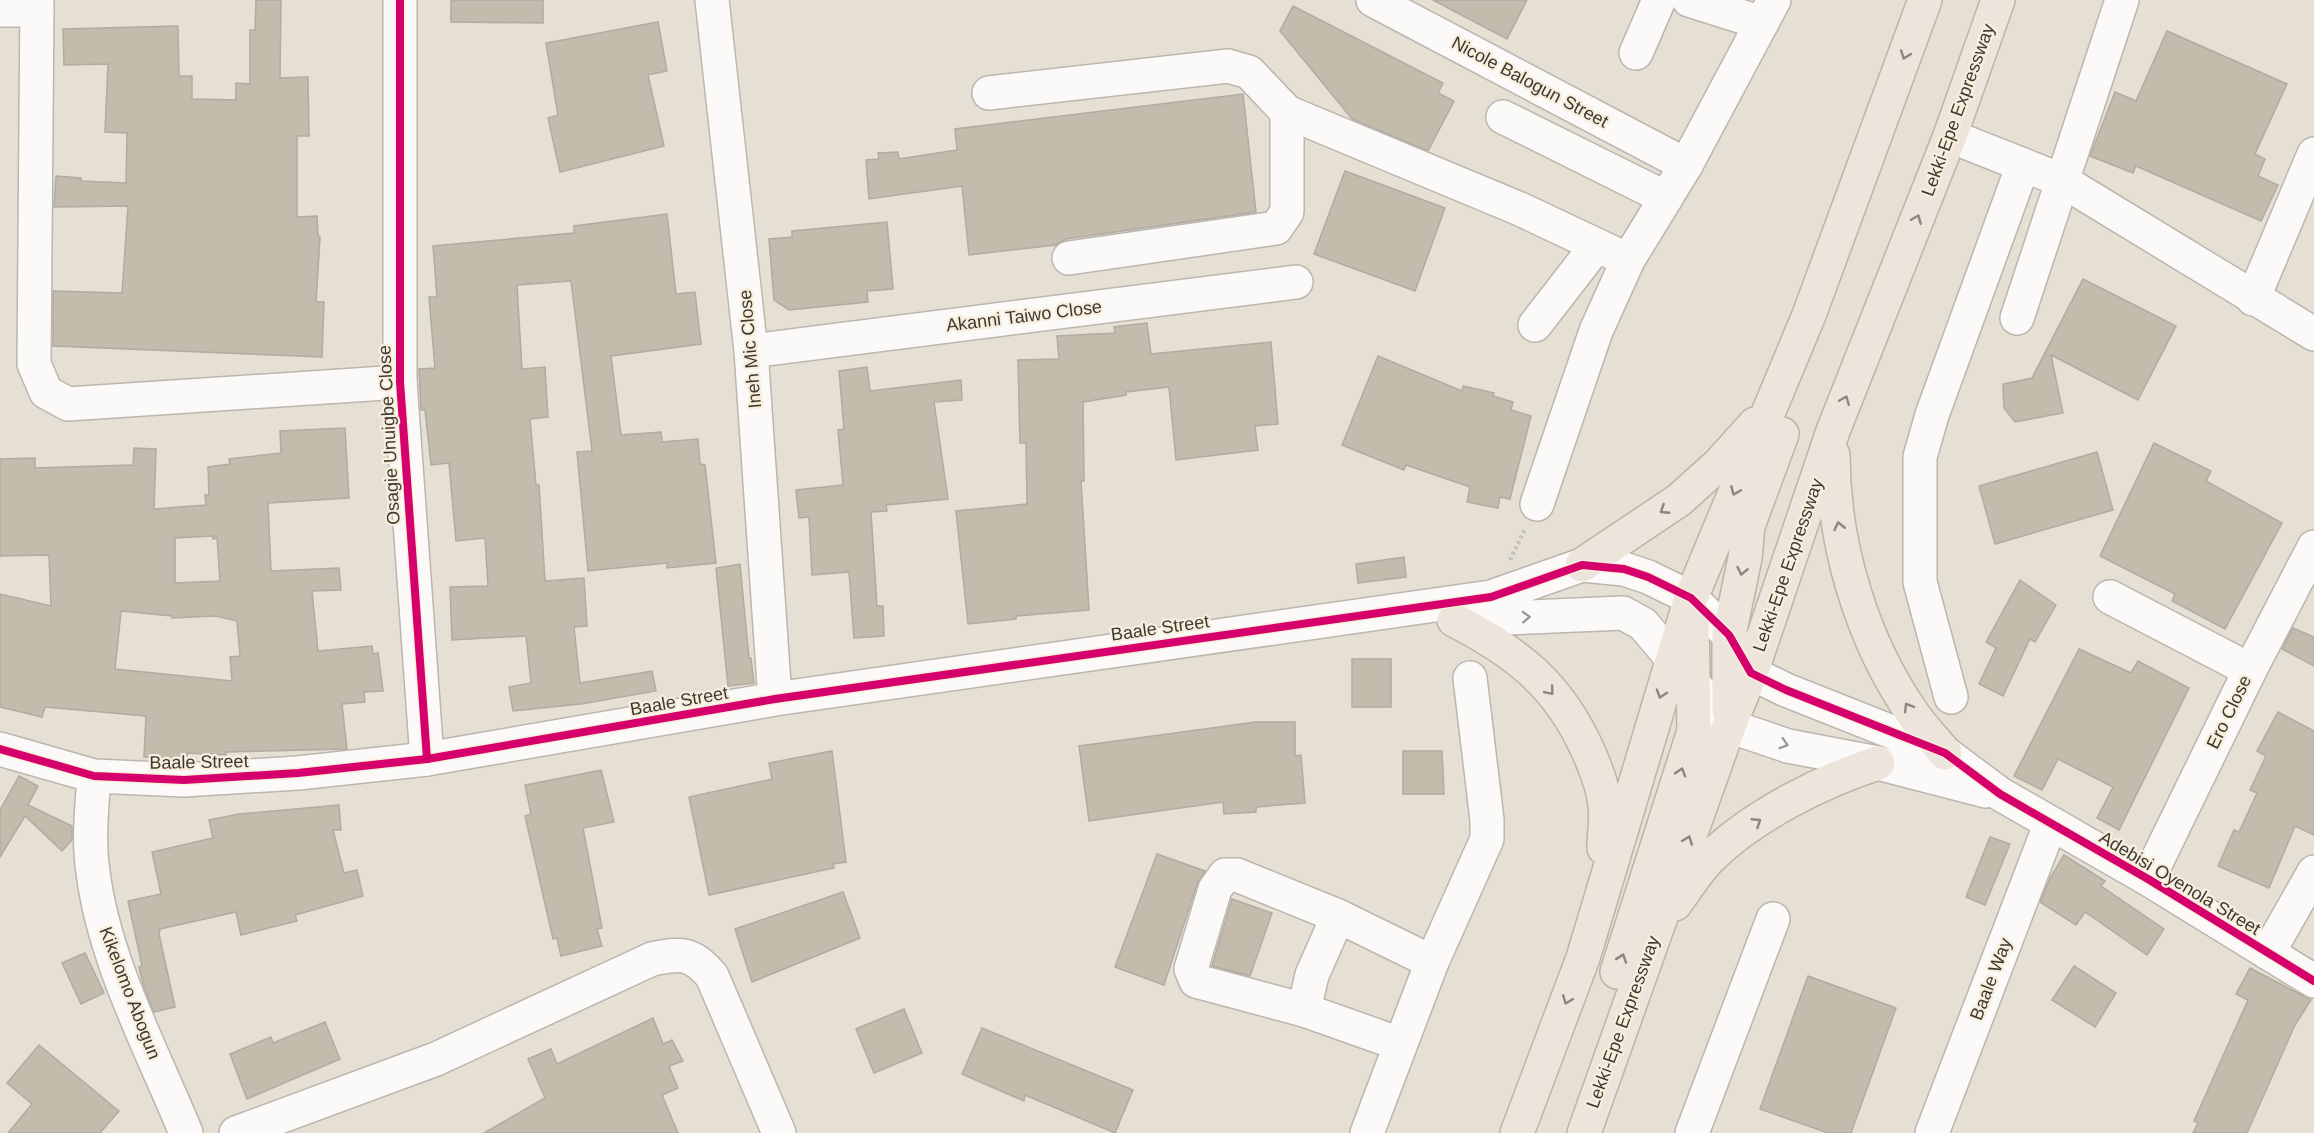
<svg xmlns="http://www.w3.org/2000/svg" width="2314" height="1133" font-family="Arial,sans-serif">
<rect width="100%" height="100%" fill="#e5dfd4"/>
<g fill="#c3bbab" stroke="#b0aba3" stroke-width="1.5" fill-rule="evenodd">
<path d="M256,0H281L280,78L308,77L309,136H297V217L317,216L318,236L320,237L316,302H324L322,357L53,346V291L122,293L128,206L54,207L56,176L81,178V181L126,183L127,133L105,132L108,64L64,65L63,29L178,26L179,76H192V99L236,100V83L250,84V30H255Z"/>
<path d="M451,0H543V23L451,22Z"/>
<path d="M1433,0H1527L1507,39Z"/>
<path d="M1293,6L1443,83L1438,93L1454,101L1428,151L1352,119L1280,31Z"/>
<path d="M658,22L667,71L648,75L664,146L560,172L548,118L558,115L546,43Z"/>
<path d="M2167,31L2287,84L2255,154L2265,159L2258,176L2278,185L2261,221L2136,166L2133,173L2090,156L2115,92L2136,101Z"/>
<path d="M1243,94L1256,212L1066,239L1056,245L969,255L962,186L869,199L866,160L879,159L878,153L898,152L899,159L957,150L955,129Z"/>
<path d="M1345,171L1445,208L1415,291L1314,254Z"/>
<path d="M667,214L676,294L695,292L701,344L611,356L621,435L661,432L662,442L698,439L700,464L705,465L716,563L667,568V563L588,571L577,452L592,451L571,281L517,285L522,369L545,367L548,417L530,419L536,485H539L545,581L584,578L587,626L574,627L580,683L652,671L656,691L581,704L513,711L509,687L531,683L526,636L452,640L450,587L488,586L485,538L456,541L449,463L431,465L425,410H421L419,369L435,368L429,297H437L433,246L574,233V226Z"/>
<path d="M887,222L893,289L867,291L868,302L789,310L774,300L769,239L792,237V231Z"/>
<path d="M2083,279L2176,326L2138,400L2051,355L2063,413L2015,422L2004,408L2003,384L2032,378Z"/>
<path d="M1147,323L1151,354L1271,342L1278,424L1255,426L1258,450L1176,460L1169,387L1126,392V395L1083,402L1084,481H1081L1089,610L1016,616V619L968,624L956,511L1027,504L1026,443H1020L1018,360L1059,359L1057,336L1115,333L1114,327Z"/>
<path d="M1378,356L1462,391L1463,386L1494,393L1493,396L1513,402L1511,410L1531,416L1510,499L1500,497L1498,508L1467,502L1470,487L1406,465L1404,470L1342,445Z"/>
<path d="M867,367L870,391L961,380L962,400L934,402L948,499L886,505L887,511L871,512L877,606H883L884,636L854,638L849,572L812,575L809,517L799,518L796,490L843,485L838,430L844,429L839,371Z"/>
<path d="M345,428L349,498L268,503L271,571L339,568L341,590L312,591L318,651L372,646L373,654L378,653L383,691L364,692L365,702L342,704L347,749L226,752V755L187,753V759L144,757L146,716L45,707L42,717L0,707V594L51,606L49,555L0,556V459L35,458V468L133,465L134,448L156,449L154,509L206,505L205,495H209L208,467L230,464L229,459L281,453L280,431ZM213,536V539L217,538L220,581L175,583V538ZM121,611L172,616V618L216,616L237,621L240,656L230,657L232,681L115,669Z"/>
<path d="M2154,443L2211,471L2206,481L2282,523L2225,629L2172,601L2175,594L2100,556Z"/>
<path d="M2097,452L2113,510L1995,544L1979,486Z"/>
<path d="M1404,557L1406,577L1358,583L1356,564Z"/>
<path d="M740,564L749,658H751L754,683L728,686L716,568Z"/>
<path d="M2020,580L2056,605L2035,642L2030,639L2003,696L1979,684L1996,648L1986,642Z"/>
<path d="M2293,628L2314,637V666L2282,649Z"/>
<path d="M2079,649L2131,673L2138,661L2189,688L2119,830L2097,818L2113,787L2058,759L2042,790L2014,776Z"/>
<rect x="1352" y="659" width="39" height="48"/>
<path d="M2278,712L2314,731V835L2295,826L2269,888L2218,866L2234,830L2239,832L2257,793L2250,790L2266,756L2257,751Z"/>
<path d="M1256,722H1295V756L1301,755L1305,803L1256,807V812L1224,814L1223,802L1089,821L1079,746Z"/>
<path d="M832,751L846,862L833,864L834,868L709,895L689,797L772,779L769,763Z"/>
<path d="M1403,751H1442L1444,794H1403Z"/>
<path d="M601,770L614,822L583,828L602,928L597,929L602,946L561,956L557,938L553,939L525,816L531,814L525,785Z"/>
<path d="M19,776L38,786L28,805L72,826V840L62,851L25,816L0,857V810Z"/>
<path d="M339,805L341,830H333L344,873L357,870L363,896L295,915L297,921L241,935L236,912L160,929L159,934L175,1007L154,1012L143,984L139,967L142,966L128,901L161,894L152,852L213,838L209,820L239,814Z"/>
<path d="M1990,837L2010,844L1985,905L1966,897Z"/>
<path d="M1157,854L1205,871L1197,884L1164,985L1115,967Z"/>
<path d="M2064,855L2105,881L2101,886L2164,929L2147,955L2085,912L2076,925L2040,902L2050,878Z"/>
<path d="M843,892L860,938L752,982L735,929Z"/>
<path d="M1232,899L1272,913L1250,976L1212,966Z"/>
<path d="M85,953L104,993L81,1004L62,963Z"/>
<path d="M2074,966L2116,993L2095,1027L2052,1000Z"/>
<path d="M2250,968L2311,1000L2295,1025L2247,1133H2193L2198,1123L2194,1121L2248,1000L2236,994Z"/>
<path d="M1808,976L1896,1008L1851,1133H1828L1760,1109Z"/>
<path d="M904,1009L922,1053L874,1073L856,1029Z"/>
<path d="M653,1018L663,1044L672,1040L683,1061L669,1066L678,1088L662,1095L678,1133H484L545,1098L528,1059L551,1049L557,1064Z"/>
<path d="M325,1022L340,1059L247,1099L230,1054L271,1037L273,1043Z"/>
<path d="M982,1028L1133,1090L1115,1133L1025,1095L1024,1101L962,1074Z"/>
<path d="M39,1045L119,1111L100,1133H8L32,1104L7,1083Z"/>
</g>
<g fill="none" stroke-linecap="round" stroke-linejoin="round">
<g stroke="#bbb6ae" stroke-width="36">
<g id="minor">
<path d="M37,0L34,364L46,392L68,404L400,382"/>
<path d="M400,0V382L427,759"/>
<path d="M712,0L751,351L775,699"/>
<path d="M1373,0L1686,165"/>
<path d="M1689,0L1762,23"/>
<path d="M0,10H37"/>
<path d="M1636,53L1659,0"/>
<path d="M989,93L1228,66L1249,72L1287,112L1520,209L1628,260"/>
<path d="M1503,117L1666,198"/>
<path d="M1950,136L2061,180L2314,334"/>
<path d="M1069,258L1276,228L1287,212V112"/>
<path d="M2253,299L2314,154"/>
<path d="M2017,318L2122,0"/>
<path d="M1535,325L1597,245"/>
<path d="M751,351L1296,282"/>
<path d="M1537,504L1596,331L1628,260L1686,165L1774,0"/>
<path d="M2110,597L2250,670"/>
<path d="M1458,620L1623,613L1643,624L1729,726L1788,746L1878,763L1986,791"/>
<path d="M1951,697L1920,582V457L1932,415L2023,165"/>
<path d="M0,749L94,776L184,780L298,773L427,759L775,699L1491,597L1582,565L1624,569L1648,577L1691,598L1729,635L1751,673L1786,690L1945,753L2000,794L2148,879L2314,981"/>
<path d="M94,776C92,807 88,840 93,872C104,961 152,1050 186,1133"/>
<path d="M2148,879L2250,670L2314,547"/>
<path d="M2268,953L2314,872"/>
<path d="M1304,1010L1196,981L1191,969L1215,889L1225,875H1237L1338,916"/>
<path d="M1400,1044L1304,1010L1312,975L1338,916L1432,962"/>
<path d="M236,1133L436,1059L652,959C682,953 691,952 712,976L779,1133"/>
<path d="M1367,1133L1432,962L1487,839V820L1470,678"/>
<path d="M1692,1133L1773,919"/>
<path d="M1932,1133L2050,825"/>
</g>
</g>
<g stroke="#beb4a6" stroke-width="36">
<g id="highway">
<path d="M1833,455C1833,544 1862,641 1913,714C1922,728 1935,740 1945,753"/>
<path d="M1582,565L1679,500L1718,465L1755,424"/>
<path d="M1454,620C1518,653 1559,685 1589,753C1596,769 1604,789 1605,806C1607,819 1604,834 1604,848"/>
<path d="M1729,710V635L1745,558L1748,526L1782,434"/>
<path d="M1675,904C1687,888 1698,869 1712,856C1754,815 1822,781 1878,763"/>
<path d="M1617,972L1694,731L1692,622"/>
<path d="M1517,1133L1583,958L1691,598L1809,315L1925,0"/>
<path d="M1584,1133L1729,726L1751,673L1833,431L1950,136L1998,0"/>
</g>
</g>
<path stroke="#c3c0bd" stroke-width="4" stroke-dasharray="3 3" stroke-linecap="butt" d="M1510,560L1525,529"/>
<use href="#minor" stroke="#fbfaf9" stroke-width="33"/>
<use href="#highway" stroke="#ede4dc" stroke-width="33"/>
<g stroke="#f8eedc" stroke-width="11">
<g id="cycleway">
<path d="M400,0V382L427,759"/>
<path d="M0,749L94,776L184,780L298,773L427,759L775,699L1491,597L1582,565L1624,569L1648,577L1691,598L1729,635L1751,673L1786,690L1945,753L2000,794L2148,879L2314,981"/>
</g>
</g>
<use href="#cycleway" stroke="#d6006c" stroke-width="8"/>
</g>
<defs><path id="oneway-chevron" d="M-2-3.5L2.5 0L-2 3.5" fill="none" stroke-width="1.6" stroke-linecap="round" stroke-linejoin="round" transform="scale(1.5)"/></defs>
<g stroke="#8c867e">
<use href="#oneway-chevron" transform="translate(1905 55) rotate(110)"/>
<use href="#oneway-chevron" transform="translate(1917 219) rotate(-68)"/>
<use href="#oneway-chevron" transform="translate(1845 400) rotate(-68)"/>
<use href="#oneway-chevron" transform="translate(1735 491) rotate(113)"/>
<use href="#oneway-chevron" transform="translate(1664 510) rotate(147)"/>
<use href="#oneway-chevron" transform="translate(1839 526) rotate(-103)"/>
<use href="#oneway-chevron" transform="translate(1742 571) rotate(102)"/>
<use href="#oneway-chevron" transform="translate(1550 691) rotate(50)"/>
<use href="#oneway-chevron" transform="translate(1661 694) rotate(107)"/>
<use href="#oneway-chevron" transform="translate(1908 707) rotate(-122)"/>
<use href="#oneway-chevron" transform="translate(1681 772) rotate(-73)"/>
<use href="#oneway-chevron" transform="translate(1757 822) rotate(-33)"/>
<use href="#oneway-chevron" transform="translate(1688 840) rotate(-70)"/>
<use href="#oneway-chevron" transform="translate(1622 958) rotate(-71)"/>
<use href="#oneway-chevron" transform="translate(1567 1000) rotate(111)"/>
</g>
<g stroke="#9c9a96">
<use href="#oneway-chevron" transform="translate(1526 617) rotate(-2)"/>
<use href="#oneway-chevron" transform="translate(1784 744) rotate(17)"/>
</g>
<g text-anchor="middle" stroke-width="4.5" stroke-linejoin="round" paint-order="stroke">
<g font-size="18" fill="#3d3932" stroke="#f8eedc">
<text transform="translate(1530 82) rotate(28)" y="6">Nicole Balogun Street</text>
<text transform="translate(1958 110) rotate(-70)" y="6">Lekki-Epe Expressway</text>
<text transform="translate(1024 316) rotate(-7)" y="6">Akanni Taiwo Close</text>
<text transform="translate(750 349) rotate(-95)" y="6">Ineh Mic Close</text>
<text transform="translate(389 435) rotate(-93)" y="6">Osagie Unuigbe Close</text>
<text transform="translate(1788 565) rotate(-71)" y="6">Lekki-Epe Expressway</text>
<text transform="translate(1160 628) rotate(-8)" y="6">Baale Street</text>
<text transform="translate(679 701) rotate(-10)" y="6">Baale Street</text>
<text transform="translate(2229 712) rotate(-64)" y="6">Ero Close</text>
<text transform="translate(199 762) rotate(-1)" y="6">Baale Street</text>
<text transform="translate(2180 883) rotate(31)" y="6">Adebisi Oyenola Street</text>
<text transform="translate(1991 979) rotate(-69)" y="6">Baale Way</text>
<text transform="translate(130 993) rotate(69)" y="6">Kikelomo Abogun</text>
<text transform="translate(1623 1022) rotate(-70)" y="6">Lekki-Epe Expressway</text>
</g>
</g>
</svg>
